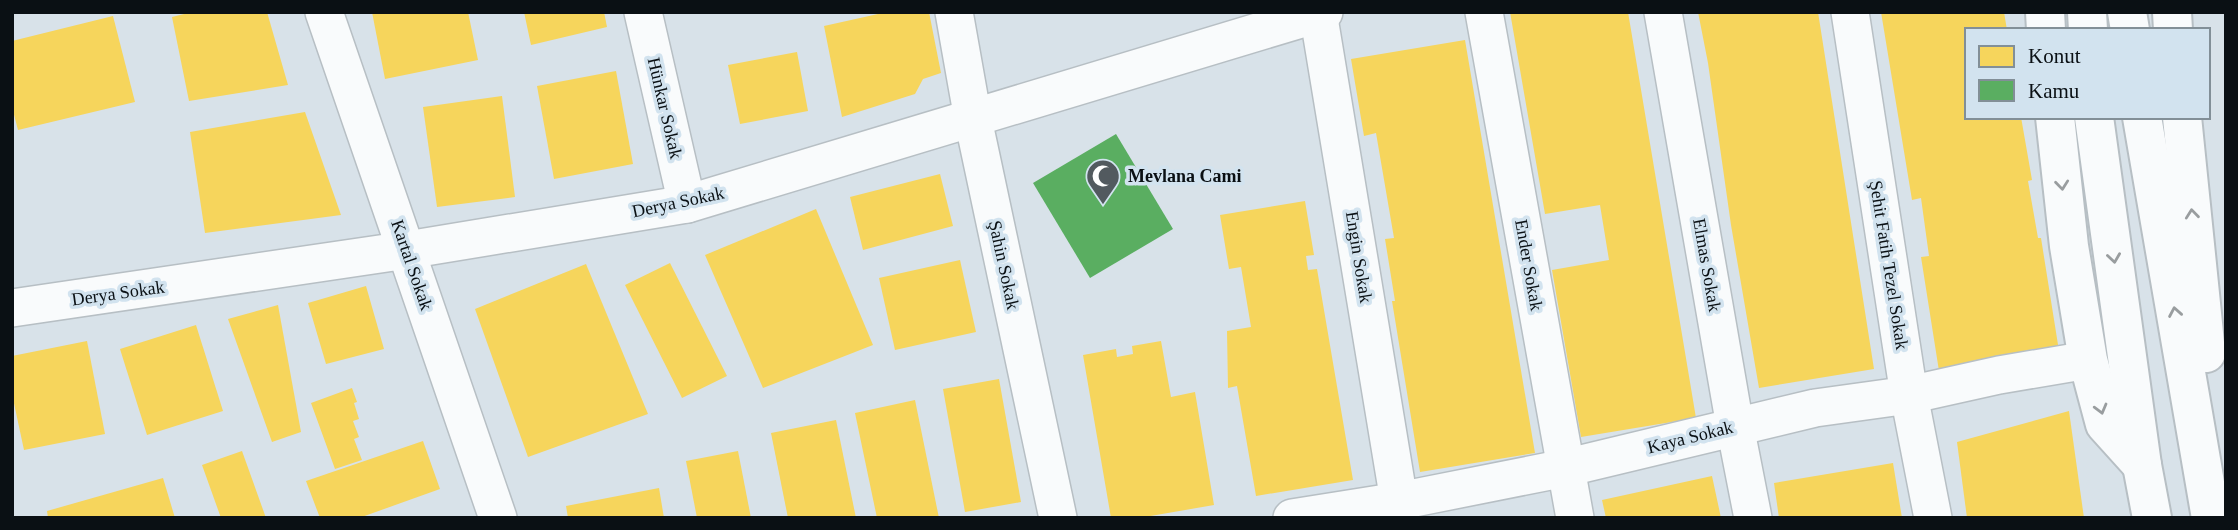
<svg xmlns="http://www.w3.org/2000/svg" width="2238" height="530" font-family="'Times New Roman',serif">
<rect width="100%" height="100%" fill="#d8e2e9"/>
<g fill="#f6d55c">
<path d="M192,12H267L288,85L189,101L172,17Z"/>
<path d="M372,12H468L478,60L385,79Z"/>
<path d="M524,12H604L607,27L531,45Z"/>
<path d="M887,12H929L941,73L923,79L915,94L842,117L824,26Z"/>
<path d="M1510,12H1628L1696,418L1581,437L1552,270L1609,260L1600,205L1545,214Z"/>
<path d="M1698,12H1818L1874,369L1759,388L1731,225L1708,63Z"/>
<path d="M1881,12H2004L2007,30H1967V117H2021L2032,180L2028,181L2038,238H2041L2059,351L1939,371L1921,257L1929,256L1921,198L1912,200Z"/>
<path d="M113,16L135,102L18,130L12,107V41Z"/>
<path d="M1465,40L1535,453L1420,472L1392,301H1395L1385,239L1394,238L1376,133L1364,136L1351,59Z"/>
<path d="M797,52L808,111L740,124L728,65Z"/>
<path d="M616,71L633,164L554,179L537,86Z"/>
<path d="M502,96L515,197L437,207L423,107Z"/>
<path d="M305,112L341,215L205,233L190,132Z"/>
<path d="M940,174L953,226L863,250L850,197Z"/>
<path d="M1305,201L1314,255L1306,256L1308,270L1317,269L1353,480L1256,496L1237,386L1228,388L1227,331L1251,327L1241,267L1229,269L1220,215Z"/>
<path d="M816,209L873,345L763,388L705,255Z"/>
<path d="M960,260L976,332L895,350L879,278Z"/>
<path d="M670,263L727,376L682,398L625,285Z"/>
<path d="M586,264L648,414L528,457L475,309Z"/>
<path d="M366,286L384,349L326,364L308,303Z"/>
<path d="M278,305L301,432L272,442L228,319Z"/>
<path d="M196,325L223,411L147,435L120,349Z"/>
<path d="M87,341L105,434L24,450L12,394V356Z"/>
<path d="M1161,341L1171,397L1195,392L1214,505L1139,518H1111L1083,355L1116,349L1117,357L1133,354L1132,346Z"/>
<path d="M999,379L1021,502L965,512L943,389Z"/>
<path d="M352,388L357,402L354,403L359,419L353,421L359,437L354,439L362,460L335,469L311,403Z"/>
<path d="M915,400L939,518H877L855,413Z"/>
<path d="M2069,411L2084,518H1967L1957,442Z"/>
<path d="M836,420L856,518H788L771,433Z"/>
<path d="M423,441L440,489L359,518H320L306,481Z"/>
<path d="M242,451L266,518H221L202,465Z"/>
<path d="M738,451L751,518H697L686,461Z"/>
<path d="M1893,463L1902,518H1779L1774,483Z"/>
<path d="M1712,476L1721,518H1606L1602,500Z"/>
<path d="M163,478L175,518H48L47,511Z"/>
<path d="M659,488L664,518H568L566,506Z"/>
</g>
<path fill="#5aae61" d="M1116,134L1173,229L1090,278L1033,183Z"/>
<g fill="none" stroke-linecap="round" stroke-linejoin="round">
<g stroke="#b7bfc4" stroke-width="40">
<g id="street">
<path d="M324,12L498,518"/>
<path d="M643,12L687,204"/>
<path d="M954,12L973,119L1058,518"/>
<path d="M1318,12L1399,501"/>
<path d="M1484,12L1575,518"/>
<path d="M1663,12L1735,426L1753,518"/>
<path d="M1850,12L1909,395L1933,518"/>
<path d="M12,308L407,250L687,204L1324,12"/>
<path d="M1292,518L1399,501L1565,468L1815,408L1909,395L1999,375L2088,360"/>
</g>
</g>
<g stroke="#b7bfc4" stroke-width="42">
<g id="secondary">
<path d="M2045,12L2046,30"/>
<path d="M2087,12L2088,30"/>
<path d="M2127,12L2130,30"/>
<path d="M2172,12L2173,30"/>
<path d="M2055,117L2069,246L2088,360L2105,424L2142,465"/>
<path d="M2094,117L2142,465L2152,518"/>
<path d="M2142,117L2211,518"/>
<path d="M2182,117L2206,353"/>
</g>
</g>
<use href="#street" stroke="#f9fbfc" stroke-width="37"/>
<use href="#secondary" stroke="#f9fbfc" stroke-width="38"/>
</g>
<defs><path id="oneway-chevron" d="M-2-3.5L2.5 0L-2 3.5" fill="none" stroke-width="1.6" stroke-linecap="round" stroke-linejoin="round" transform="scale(1.75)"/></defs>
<g stroke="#999d9f">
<use href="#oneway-chevron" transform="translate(2062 185) rotate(84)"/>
<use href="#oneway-chevron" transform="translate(2192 214) rotate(-96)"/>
<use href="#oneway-chevron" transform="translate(2114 258) rotate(82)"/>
<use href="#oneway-chevron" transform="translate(2175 312) rotate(-100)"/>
<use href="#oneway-chevron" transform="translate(2101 409) rotate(75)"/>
</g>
<defs>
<g id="mosque-pin" transform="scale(1.75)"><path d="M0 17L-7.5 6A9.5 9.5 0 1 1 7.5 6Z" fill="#525a5f" stroke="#d2e3ef"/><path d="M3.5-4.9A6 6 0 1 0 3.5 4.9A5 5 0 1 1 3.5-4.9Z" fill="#fff"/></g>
</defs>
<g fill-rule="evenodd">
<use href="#mosque-pin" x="1103" y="176"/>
</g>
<g text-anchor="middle" stroke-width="7" stroke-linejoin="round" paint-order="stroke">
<g font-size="18" fill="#0a1014" stroke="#d2e3ef">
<text transform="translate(665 108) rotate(77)" y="6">Hünkar Sokak</text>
<text transform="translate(678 202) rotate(-12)" y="6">Derya Sokak</text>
<text transform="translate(1359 257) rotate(81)" y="6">Engin Sokak</text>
<text transform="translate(412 265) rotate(71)" y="6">Kartal Sokak</text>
<text transform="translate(1004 265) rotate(78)" y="6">Şahin Sokak</text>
<text transform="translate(1529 265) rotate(80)" y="6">Ender Sokak</text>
<text transform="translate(1707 265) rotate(80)" y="6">Elmas Sokak</text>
<text transform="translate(1889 265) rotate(81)" y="6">Şehit Fatih Tezel Sokak</text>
<text transform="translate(118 293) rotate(-8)" y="6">Derya Sokak</text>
<text transform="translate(1690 437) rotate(-14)" y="6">Kaya Sokak</text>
</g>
<g font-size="18" font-weight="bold" fill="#0a1014" stroke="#d2e3ef" text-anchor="start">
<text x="1128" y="182">Mevlana Cami</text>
</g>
</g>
<rect width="2238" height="530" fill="none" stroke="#0a1014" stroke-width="28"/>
<rect x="1965" y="28" width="245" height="91" fill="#d2e3ef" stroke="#828f97" stroke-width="2"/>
<rect x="1979" y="46" width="35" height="21" fill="#f6d55c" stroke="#828f97" stroke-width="2"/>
<text x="2028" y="63" font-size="21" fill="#0a1014">Konut</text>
<rect x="1979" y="80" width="35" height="21" fill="#5aae61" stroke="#828f97" stroke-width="2"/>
<text x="2028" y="98" font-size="21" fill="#0a1014">Kamu</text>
</svg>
